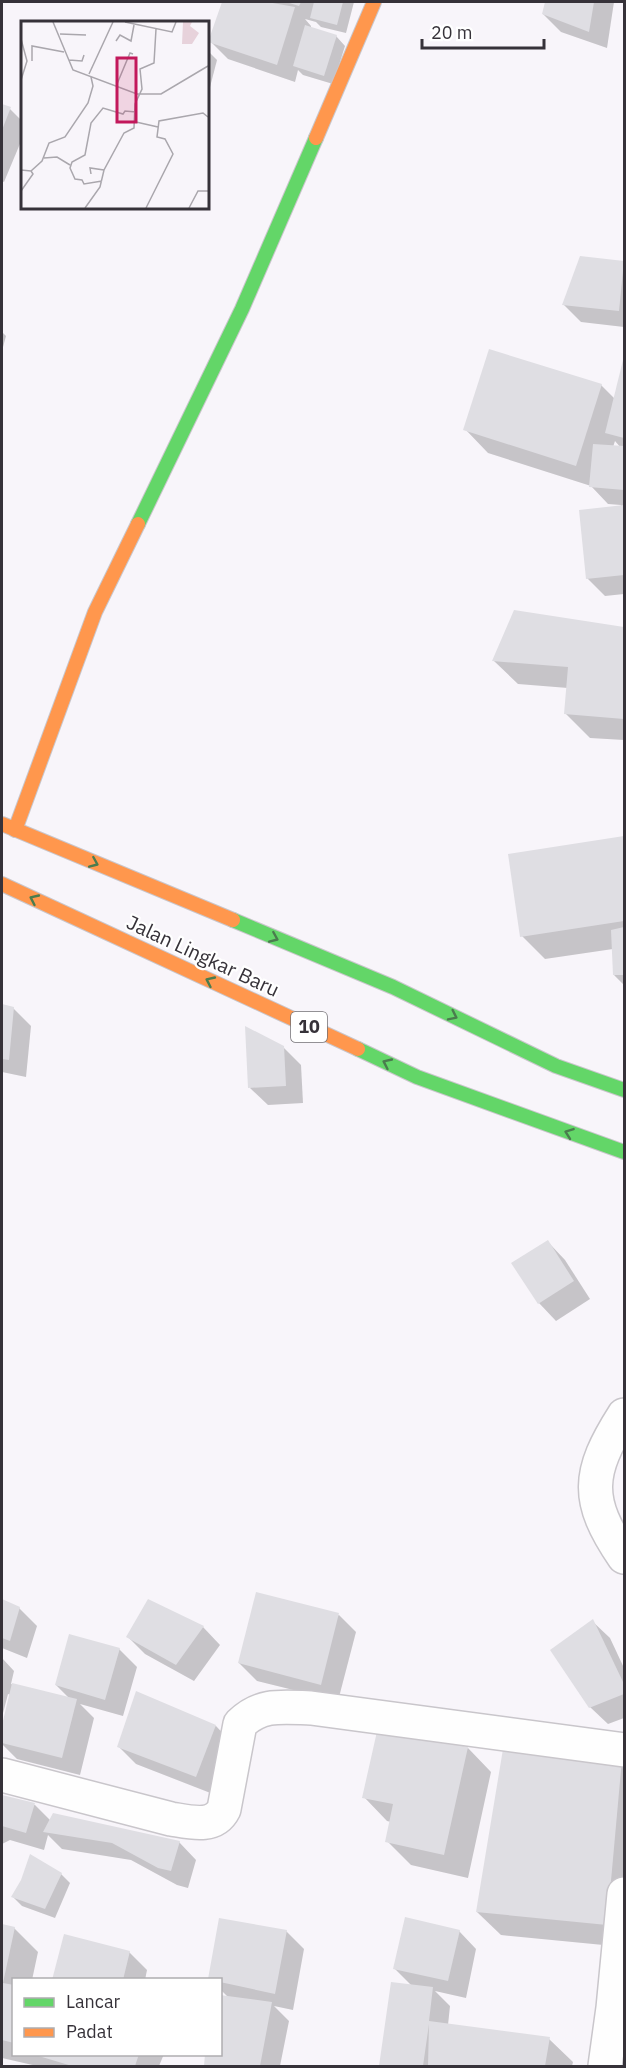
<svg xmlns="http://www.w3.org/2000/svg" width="626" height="2068" font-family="'IBM Plex Sans',sans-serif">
<rect width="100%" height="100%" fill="#f8f5fa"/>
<g fill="#0003" fill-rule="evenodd">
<path d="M224,2H354L346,33L321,27L316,22L305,19L311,26V28L336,36L345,46L333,84L303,75L298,70L295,82L228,59L210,41Z"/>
<path d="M546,2H614L607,48L561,32L543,14Z"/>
<path d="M207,50L217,60L208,95H207Z"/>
<path d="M2,105L10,109L22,121V139L4,182L2,181Z"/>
<path d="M62,207H88L63,209Z"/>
<path d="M581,257L624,263V327L581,322L564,305Z"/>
<path d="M2,332L6,336L2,351Z"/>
<path d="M624,362V594L605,596L587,578L621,505L608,504L591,486L488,453L465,429L601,385L615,399ZM615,441L621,448L613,447Z"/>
<path d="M515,611L624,629V740L590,738L566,714L568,688L518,684L494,661Z"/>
<path d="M624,838V985L614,975L613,949L545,959L522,936L509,855Z"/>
<path d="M2,1005L13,1008L31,1026L26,1077L2,1072Z"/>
<path d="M283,1047L301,1065L303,1103L268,1105L250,1088Z"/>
<path d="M548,1242L565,1260L590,1299L556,1321L539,1303Z"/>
<path d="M2,1601L19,1608L37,1626L27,1658L2,1648Z"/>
<path d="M339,1615L356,1632L338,1701L257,1681L239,1663Z"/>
<path d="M592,1621L610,1638L624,1668V1718L608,1724L590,1707Z"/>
<path d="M203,1627L220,1645L194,1681L145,1654L127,1636Z"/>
<path d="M119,1649L137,1667L123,1716L80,1704L94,1718L80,1775L17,1759L2,1744V1731L11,1695L8,1694L2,1717V1658L14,1671L11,1684L70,1699L56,1685Z"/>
<path d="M216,1726L233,1744L213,1794L136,1764L119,1747Z"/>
<path d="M505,1745L624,1764V1947L501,1935L477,1912Z"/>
<path d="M468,1748L491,1772L468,1878L411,1865L387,1841L391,1822L387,1821L364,1797Z"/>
<path d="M2,1797L35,1805L50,1820L179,1842L196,1860L188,1888L177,1885L131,1860L62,1849L48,1835L44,1850L10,1840L2,1844Z"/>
<path d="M61,1874L70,1883L55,1918L22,1906L13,1897Z"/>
<path d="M2,1926L14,1928L38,1952L32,1980H14V2054H164L159,2066H37L2,2058Z"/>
<path d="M286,1931L304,1949L293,2010L274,2006L289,2021L280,2066H206L207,2054H220L229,1998L220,1989V1980L210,1979Z"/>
<path d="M459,1931L476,1949L466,1998L435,1991L450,2006L448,2025L549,2039L573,2062L572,2066H380L393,1983L412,1986L395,1969Z"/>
<path d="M129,1952L147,1970L145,1980H54Z"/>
</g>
<g fill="#dfdee3">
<path d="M222,2H267L295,7L277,65L208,42Z"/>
<path d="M286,2H301L299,6Z"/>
<path d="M314,2H343L337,25L310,18Z"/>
<path d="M545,2H594L589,32L542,14Z"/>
<path d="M305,25L337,35L324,76L293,66Z"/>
<path d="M2,104L11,107L2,130Z"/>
<path d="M580,256L624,261L619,311L562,305Z"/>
<path d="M489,349L602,384L576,466L463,430Z"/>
<path d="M623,360L624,361V438L605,433Z"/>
<path d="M593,444L624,446V490L589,487Z"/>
<path d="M624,505V575L586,579L579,510Z"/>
<path d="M514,610L624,627V719L564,714L568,667L492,661Z"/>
<path d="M624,836V921L520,937L508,854Z"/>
<path d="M624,927V975H613L611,930Z"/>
<path d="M2,1004L14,1007L9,1060L2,1059Z"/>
<path d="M245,1026L284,1046L286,1086L248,1088Z"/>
<path d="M548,1240L574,1281L538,1304L511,1263Z"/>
<path d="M256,1592L339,1613L321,1685L238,1663Z"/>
<path d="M2,1599L20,1607L10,1641L2,1638Z"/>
<path d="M148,1599L204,1626L176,1665L126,1637Z"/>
<path d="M593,1619L624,1684V1694L589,1708L550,1650Z"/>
<path d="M69,1634L120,1648L105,1700L55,1685Z"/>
<path d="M12,1683L77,1699L62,1758L2,1743V1725Z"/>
<path d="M136,1691L216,1725L196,1777L117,1747Z"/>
<path d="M378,1727L468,1747L444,1855L385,1842L393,1804L362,1798Z"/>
<path d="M504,1743L622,1759L607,1925L476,1912Z"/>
<path d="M2,1795L35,1803L26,1833L2,1826Z"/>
<path d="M53,1813L180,1841L171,1871L158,1868L112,1843L43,1832Z"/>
<path d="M30,1854L62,1873L45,1909L11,1897L21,1880Z"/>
<path d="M405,1917L460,1930L448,1981L393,1969Z"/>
<path d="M219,1918L287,1930L275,1994L220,1982V1980L208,1979Z"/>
<path d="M2,1924L15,1927L3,1983L14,1985V2043L2,2040Z"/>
<path d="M64,1934L130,1951L123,1980H52Z"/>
<path d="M391,1982L433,1987L429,2021L550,2037L545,2066H428L429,2024L423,2066H379Z"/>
<path d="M220,1995L272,2002L260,2066H204L205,2054H220Z"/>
<path d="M32,2054H139L135,2066H72Z"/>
</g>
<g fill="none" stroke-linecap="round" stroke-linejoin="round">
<g stroke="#c9c6cb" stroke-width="36">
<g id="street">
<path d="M624,1415C587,1473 585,1500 624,1557"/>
<path d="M2,1775L171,1819C190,1822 214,1829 224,1809L240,1724C261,1703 283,1707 311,1708L624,1750"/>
<path d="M605,2066L613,2008L624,1894"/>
</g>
</g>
<g stroke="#c9c6cb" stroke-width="16">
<g id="fast">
<path d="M138,524L242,309L316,138"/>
<path d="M233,920L393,987L556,1066L624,1090"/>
<path d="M358,1049L417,1077L624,1152"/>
</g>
</g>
<g stroke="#c9c6cb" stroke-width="16">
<g id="slow">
<path d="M316,138L374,2"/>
<path d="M2,824L233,920"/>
<path d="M15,830L95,612L138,524"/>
<path d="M2,884L358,1049"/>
</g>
</g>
<use href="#street" stroke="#fefefe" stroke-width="33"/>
<use href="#fast" stroke="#63d668" stroke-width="14"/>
<use href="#slow" stroke="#ff974d" stroke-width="14"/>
</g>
<defs><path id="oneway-chevron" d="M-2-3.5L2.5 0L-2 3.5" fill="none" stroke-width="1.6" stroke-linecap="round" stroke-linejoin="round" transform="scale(1.5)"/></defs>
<g stroke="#4a7c4e">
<use href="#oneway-chevron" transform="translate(94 863) rotate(23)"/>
<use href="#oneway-chevron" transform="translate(34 899) rotate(-155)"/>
<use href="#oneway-chevron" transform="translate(274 938) rotate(23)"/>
<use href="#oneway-chevron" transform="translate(210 981) rotate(-155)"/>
<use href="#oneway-chevron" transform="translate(453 1016) rotate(26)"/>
<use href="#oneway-chevron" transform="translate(387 1063) rotate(-155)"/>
<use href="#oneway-chevron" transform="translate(569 1133) rotate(-160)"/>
</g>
<g text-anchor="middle" stroke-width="4.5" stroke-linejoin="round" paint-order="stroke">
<rect fill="#fff" stroke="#727074" stroke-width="1.5" x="291" y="1012" width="36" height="30" rx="4.5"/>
<g font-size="18" font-weight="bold" fill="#363239">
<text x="309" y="1033">10</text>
</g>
<g font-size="20" fill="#363239" stroke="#fff">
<text transform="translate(203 956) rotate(25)" y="7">Jalan Lingkar Baru</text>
</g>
</g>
<g transform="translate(21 21)">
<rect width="188" height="188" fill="#f8f5fa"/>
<path d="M162,1H171L169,5L178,12L171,23H161Z" fill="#e7d2db"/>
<path fill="none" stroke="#aaa7ad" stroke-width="1.5" d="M32,1L52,49L116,73H140L187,45M104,1L151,11L155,1M39,13L65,14M0,18L6,40L0,59M95,20L99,14L110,20L113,4M48,39L61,40L63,34M11,40V25L43,31M68,53L92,1M96,63L109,32L112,33M115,101L137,106M23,137L36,136L49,144M0,149L10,150L21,140L28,122L44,116L67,82L72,65L70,56M70,153L69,147L83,149M81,160L63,163L61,159L54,158L49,147L51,141L64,134L70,102L82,87L102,93L104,90L115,91M0,170L12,153L10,150M64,187L79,166L83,149L103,112L113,107L114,83L121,68L119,48L133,42L135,8M125,187L152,133L144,118L136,116L138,100L182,92L187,96M168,187L177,170H187"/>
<path fill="#c2185b" fill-opacity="0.15" stroke="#c2185b" stroke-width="3" d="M96,37H115V101H96Z"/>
<rect width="188" height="188" fill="none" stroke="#363239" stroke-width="3"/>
</g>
<rect width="626" height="2068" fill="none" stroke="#363239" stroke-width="6"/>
<rect x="12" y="1978" width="210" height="78" fill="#ffffff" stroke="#afadb0" stroke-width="1.5"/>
<rect x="24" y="1998" width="30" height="9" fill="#63d668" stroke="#afadb0" stroke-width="1.5"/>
<text x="66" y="2008" font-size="18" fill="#363239">Lancar</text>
<rect x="24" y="2028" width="30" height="9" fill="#ff974d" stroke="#afadb0" stroke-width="1.5"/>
<text x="66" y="2038" font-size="18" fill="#363239">Padat</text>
<path d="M422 39v9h122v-9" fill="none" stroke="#363239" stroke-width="3"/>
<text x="431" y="39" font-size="18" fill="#363239" stroke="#ffffff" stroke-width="4.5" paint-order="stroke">20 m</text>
</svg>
